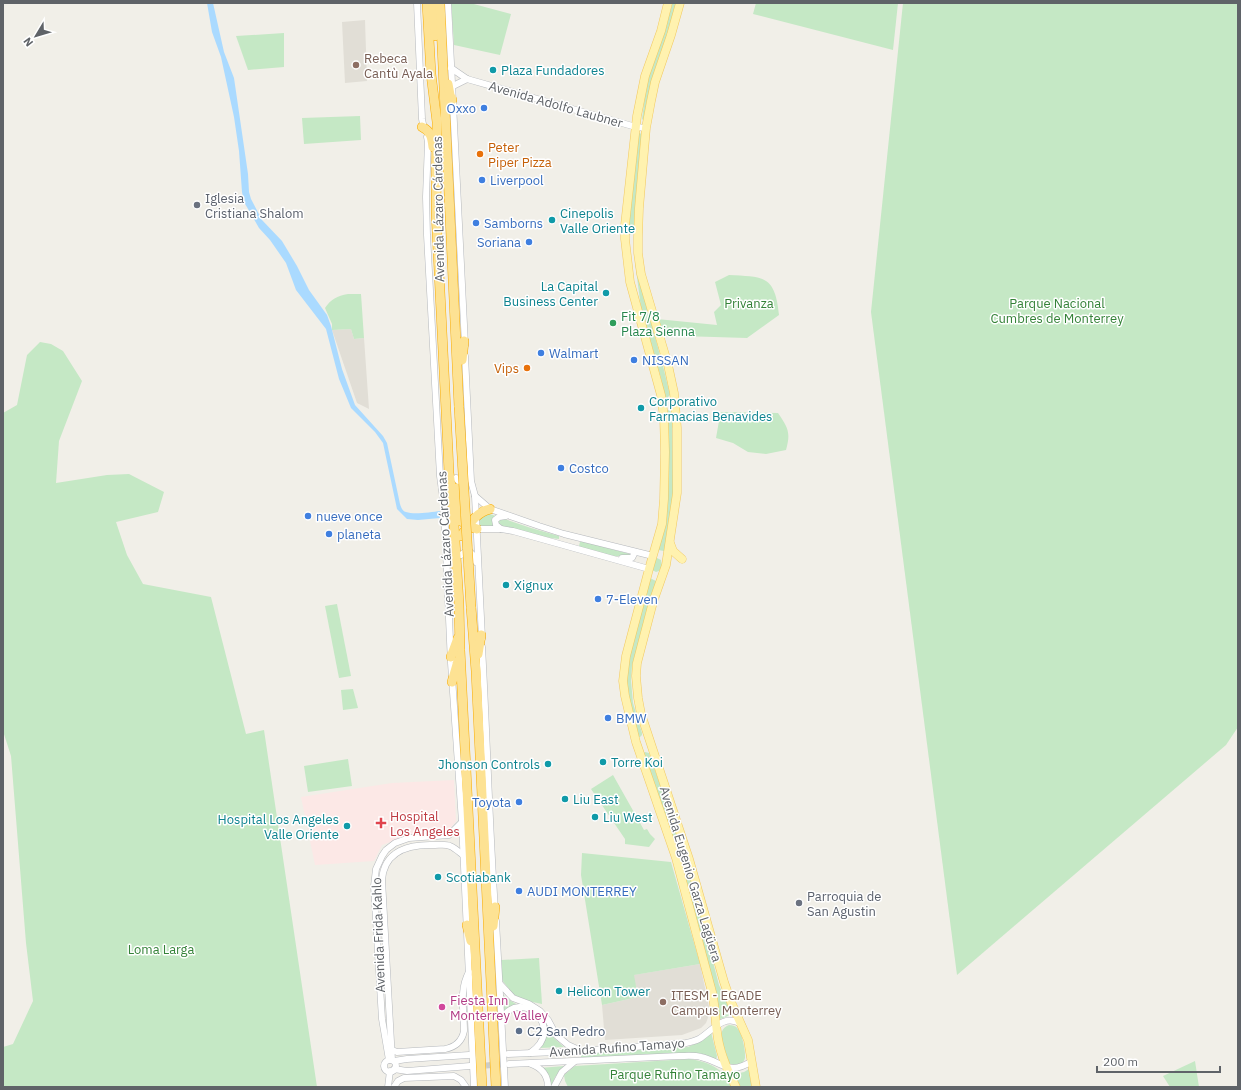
<svg xmlns="http://www.w3.org/2000/svg" width="1241" height="1090" font-family="'IBM Plex Sans',sans-serif">
<rect width="100%" height="100%" fill="#f1efe8"/>
<g fill="#e1ded6">
<path d="M365,20L367,81L345,83L342,22Z"/>
<path d="M351,329L354,339L364,338L369,409L357,403L332,330Z"/>
<path d="M700,964L709,1007V1015L706,1023L701,1028L682,1035L605,1040L602,1005L638,997L633,975Z"/>
</g>
<path fill="#fce8e6" d="M454,780L456,821L450,829L415,833L382,845L374,861L315,865L301,797L392,783Z"/>
<g fill="#c5e8c5">
<path d="M451,3H470L511,14L500,55L454,45Z"/>
<path d="M672,3H677L644,121L642,119L647,80L671,9Z"/>
<path d="M756,3H898L893,50L753,14Z"/>
<path d="M903,3H1238V727L1226,745L957,975L871,312Z"/>
<path d="M284,33V67L248,70L236,36Z"/>
<path d="M360,116L361,140L304,144L302,118Z"/>
<path d="M639,133L642,134L634,233L633,234L628,235L637,134Z"/>
<path d="M635,262L664,370L670,395L667,398L664,396L661,378L641,308Z"/>
<path d="M729,275C764,277 775,275 779,315L747,338L681,336L662,337L657,319L717,325L714,312L721,305L715,282Z"/>
<path d="M348,294H361L364,338L354,339L351,329L332,330V324L325,308C331,299 337,296 348,294Z"/>
<path d="M40,342L51,344L63,351L82,381L59,441L56,483L107,475L129,474L164,492L158,512L116,522L127,555L143,584L211,597L246,734L264,730L317,1087H3V1047L13,1044L33,1001L26,943L11,756L3,731V413L17,405L27,355Z"/>
<path d="M669,410L672,413L673,492L670,523L664,551L658,550L666,414L667,411Z"/>
<path d="M723,412L778,413C788,428 791,432 786,450L766,454L748,452L733,443L716,438L719,421L717,413Z"/>
<path d="M478,510L531,528L559,536V539L479,529Z"/>
<path d="M581,541L630,554V557L614,556L580,548L579,546L580,542Z"/>
<path d="M657,558L661,560L662,566L659,571L656,572L652,570L654,559Z"/>
<path d="M650,578L656,581L632,666L631,680L633,703L642,733V735L640,737H638L628,705L626,665Z"/>
<path d="M337,604L351,676L339,678L325,606Z"/>
<path d="M353,689L358,708L343,710L341,690Z"/>
<path d="M645,752L649,753L681,844L679,847L676,846L644,753Z"/>
<path d="M348,759L352,786L308,792L304,766Z"/>
<path d="M613,775L644,830L647,829L650,834L655,839L649,847L625,844V839L591,789Z"/>
<path d="M582,853L671,862L700,964L634,975L638,997L602,1005L581,875Z"/>
<path d="M685,871H687L690,874L719,985L733,1016H728L718,1020L684,874Z"/>
<path d="M539,958L542,1004L523,1000L513,994L502,980L501,960Z"/>
<path d="M502,994L511,1001L518,1005L510,1007L503,1012Z"/>
<path d="M545,1023L554,1038L564,1047L539,1048C545,1040 546,1032 545,1023Z"/>
<path d="M729,1025C733,1025 736,1026 738,1029C742,1033 746,1052 745,1058C744,1062 742,1063 738,1065L730,1064C723,1054 714,1030 729,1025Z"/>
<path d="M711,1032L717,1056L716,1060C695,1049 670,1054 646,1055C625,1056 603,1058 581,1057V1055L602,1051L688,1047L703,1040Z"/>
<path d="M689,1059C710,1062 722,1068 733,1087H568L565,1081L564,1075L575,1066Z"/>
<path d="M1195,1061L1199,1087H1170L1163,1076Z"/>
<path d="M564,1066L555,1077L551,1087H549L540,1068Z"/>
<path d="M749,1069L752,1087H740L735,1074L744,1072Z"/>
</g>
<path fill="#aadaff" d="M207,3H213L224,52L234,78L248,174L249,192L251,199L262,220L282,241L297,266L309,290L327,315L331,326L342,369L355,405L383,436L387,443L400,504C401,507 402,511 406,512C414,515 431,512 440,511V518L418,520L407,519L397,509L383,443L375,432L351,408L339,379L326,329L296,290L286,263L270,240L259,228L244,202L242,192L239,151L234,117L221,57L212,32Z"/>
<g fill="none" stroke-linecap="round" stroke-linejoin="round">
<path stroke="#ccccc8" stroke-width="6" stroke-dasharray="6 3" stroke-linecap="butt" d="M477,1066L508,1064"/>
<g stroke="#b5b8bc" stroke-width="7">
<g id="minor">
<path d="M417,3L422,119L424,129"/>
<path d="M448,3L465,345"/>
<path d="M451,68L467,79L604,118L636,127L646,128"/>
<path d="M451,87L467,79"/>
<path d="M427,137L428,142L426,197L427,235L440,476L444,506L451,663L462,822L474,1087"/>
<path d="M465,356L471,481L475,496L482,638"/>
<path d="M456,478L461,484L465,486"/>
<path d="M475,496L490,509L539,526L564,534L653,556"/>
<path d="M477,529H501L513,531L649,569"/>
<path d="M501,529L496,525L495,520L499,517L506,516"/>
<path d="M461,555L465,552H470L473,555L476,562"/>
<path d="M622,558H632L635,552"/>
<path d="M482,647C487,735 489,822 495,910"/>
<path d="M496,921L505,1087"/>
<path d="M500,984L513,998L529,1004L540,1011L548,1020L556,1035L568,1045L579,1050"/>
<path d="M501,1020C521,985 567,1029 530,1053"/>
<path d="M392,1050L397,1052L445,1049C456,1047 462,1041 464,1031C464,1010 459,990 469,972"/>
<path d="M508,1054L581,1051L686,1043C691,1042 695,1041 699,1039C712,1031 724,1013 741,1024"/>
<path d="M389,1060L382,1019L374,886L376,869L382,856L386,850L395,843L409,838L449,835L462,822"/>
<path d="M392,1060L382,880C384,850 410,844 435,845C440,845 446,844 450,846C455,848 459,852 463,855"/>
<circle cx="390" cy="1066" r="6"/>
<path d="M394,1061L407,1059L469,1055"/>
<path d="M509,1064L679,1056C686,1056 694,1055 701,1057C724,1063 729,1076 752,1061"/>
<path d="M531,1064C542,1068 548,1076 548,1087"/>
<path d="M394,1069L407,1071L470,1066"/>
<path d="M388,1087L390,1071"/>
<path d="M394,1087L398,1081L404,1078L454,1076L461,1080L466,1087"/>
<path d="M554,1087L562,1072L574,1062"/>
</g>
</g>
<g stroke="#f2c960" stroke-width="9">
<g id="major">
<path d="M668,3L661,31L645,76L637,116L625,225V239L630,282L661,395L664,417L665,452L664,499L662,524L649,569L626,656L623,681L625,696L636,742L676,858L712,992C715,1005 715,1018 717,1032C719,1052 727,1070 736,1087"/>
<path d="M680,3L671,35L655,82L651,101L646,128L639,208L638,237V253L641,274L668,365L674,393L677,428V493L666,565L653,602L637,663L636,676L638,698L641,714L689,859L724,982L731,1002L748,1040L756,1087"/>
<path d="M670,543L673,551L682,559"/>
</g>
</g>
<g stroke="#f9ab00" stroke-width="10">
<g id="highway">
<path d="M427,3L431,74L437,122L436,212L448,450L449,473L452,493L459,604L460,650L482,1087"/>
<path d="M433,3L435,36"/>
<path d="M440,3L459,407"/>
<path d="M448,84L450,95L452,100"/>
<path d="M422,127C431,131 432,138 433,147"/>
<path d="M462,360L464,341"/>
<path d="M457,488L460,502V521"/>
<path d="M463,522L468,526L477,529"/>
<path d="M461,536C469,525 476,512 490,509"/>
<path d="M471,607L476,671L496,1087"/>
<path d="M478,654L481,635"/>
<path d="M451,657L458,638"/>
<path d="M452,682L458,661"/>
<path d="M467,925L471,941"/>
<path d="M493,926L495,907"/>
</g>
</g>
<use href="#minor" stroke="#fff" stroke-width="6"/>
<use href="#major" stroke="#fff2af" stroke-width="8"/>
<use href="#highway" stroke="#fde293" stroke-width="9"/>
<g stroke="#f9ab00" stroke-width="10" stroke-linecap="butt">
<path id="highway-bridge" d="M459,407L471,607"/>
</g>
<use href="#highway-bridge" stroke="#fde293" stroke-width="9"/>
</g>
<g fill="#8d6e63" stroke="#fff" stroke-width="1.5">
<circle cx="356" cy="65" r="4"/>
<circle cx="663" cy="1002" r="4"/>
</g>
<g fill="#0f9aa8" stroke="#fff" stroke-width="1.5">
<circle cx="493" cy="70" r="4"/>
<circle cx="552" cy="220" r="4"/>
<circle cx="606" cy="293" r="4"/>
<circle cx="641" cy="408" r="4"/>
<circle cx="506" cy="585" r="4"/>
<circle cx="603" cy="762" r="4"/>
<circle cx="548" cy="764" r="4"/>
<circle cx="565" cy="799" r="4"/>
<circle cx="595" cy="817" r="4"/>
<circle cx="347" cy="826" r="4"/>
<circle cx="438" cy="877" r="4"/>
<circle cx="559" cy="991" r="4"/>
</g>
<g fill="#3f7fe0" stroke="#fff" stroke-width="1.5">
<circle cx="484" cy="108" r="4"/>
<circle cx="482" cy="180" r="4"/>
<circle cx="476" cy="223" r="4"/>
<circle cx="529" cy="242" r="4"/>
<circle cx="541" cy="353" r="4"/>
<circle cx="634" cy="360" r="4"/>
<circle cx="561" cy="468" r="4"/>
<circle cx="308" cy="516" r="4"/>
<circle cx="329" cy="534" r="4"/>
<circle cx="598" cy="599" r="4"/>
<circle cx="608" cy="718" r="4"/>
<circle cx="519" cy="802" r="4"/>
<circle cx="519" cy="891" r="4"/>
</g>
<g fill="#e8710a" stroke="#fff" stroke-width="1.5">
<circle cx="480" cy="154" r="4"/>
<circle cx="527" cy="368" r="4"/>
</g>
<g fill="#6b7280" stroke="#fff" stroke-width="1.5">
<circle cx="197" cy="205" r="4"/>
<circle cx="799" cy="903" r="4"/>
</g>
<circle fill="#2e9e5b" stroke="#fff" stroke-width="1.5" cx="613" cy="323" r="4"/>
<path fill="#e0444e" stroke="#fff" stroke-width="1.5" d="M379 817h4v4h4v4h-4v4h-4v-4h-4v-4h4z"/>
<circle fill="#d1479c" stroke="#fff" stroke-width="1.5" cx="442" cy="1007" r="4"/>
<circle fill="#5c6f8a" stroke="#fff" stroke-width="1.5" cx="519" cy="1031" r="4"/>
<g text-anchor="middle" stroke-width="3" stroke-linejoin="round" paint-order="stroke">
<g font-size="13" fill="#785e54" stroke="#fff" text-anchor="start">
<text x="364" y="63">Rebeca<tspan x="364" dy="15">Cantù Ayala</tspan></text>
<text x="671" y="1000">ITESM - EGADE<tspan x="671" dy="15">Campus Monterrey</tspan></text>
</g>
<g font-size="13" fill="#0d838f" stroke="#fff" text-anchor="start">
<text x="501" y="75">Plaza Fundadores</text>
<text x="560" y="218">Cinepolis<tspan x="560" dy="15">Valle Oriente</tspan></text>
<text x="598" y="291" text-anchor="end">La Capital<tspan x="598" dy="15">Business Center</tspan></text>
<text x="649" y="406">Corporativo<tspan x="649" dy="15">Farmacias Benavides</tspan></text>
<text x="514" y="590">Xignux</text>
<text x="611" y="767">Torre Koi</text>
<text x="540" y="769" text-anchor="end">Jhonson Controls</text>
<text x="573" y="804">Liu East</text>
<text x="603" y="822">Liu West</text>
<text x="339" y="824" text-anchor="end">Hospital Los Angeles<tspan x="339" dy="15">Valle Oriente</tspan></text>
<text x="446" y="882">Scotiabank</text>
<text x="567" y="996">Helicon Tower</text>
</g>
<g font-size="13" fill="#5f6368" stroke="#fff">
<text transform="translate(556 104) rotate(16)" y="5">Avenida Adolfo Laubner</text>
<text transform="translate(438 209) rotate(-91)" y="5">Avenida Lázaro Cárdenas</text>
<text transform="translate(445 544) rotate(-93)" y="5">Avenida Lázaro Cárdenas</text>
<text transform="translate(691 874) rotate(73)" y="5">Avenida Eugenio Garza Lagüera</text>
<text transform="translate(378 935) rotate(-92)" y="5">Avenida Frida Kahlo</text>
<text transform="translate(617 1047) rotate(-4)" y="5">Avenida Rufino Tamayo</text>
</g>
<g font-size="13" fill="#366cbe" stroke="#fff" text-anchor="start">
<text x="476" y="113" text-anchor="end">Oxxo</text>
<text x="490" y="185">Liverpool</text>
<text x="484" y="228">Samborns</text>
<text x="521" y="247" text-anchor="end">Soriana</text>
<text x="549" y="358">Walmart</text>
<text x="642" y="365">NISSAN</text>
<text x="569" y="473">Costco</text>
<text x="316" y="521">nueve once</text>
<text x="337" y="539">planeta</text>
<text x="606" y="604">7-Eleven</text>
<text x="616" y="723">BMW</text>
<text x="511" y="807" text-anchor="end">Toyota</text>
<text x="527" y="896">AUDI MONTERREY</text>
</g>
<g font-size="13" fill="#c56008" stroke="#fff" text-anchor="start">
<text x="488" y="152">Peter<tspan x="488" dy="15">Piper Pizza</tspan></text>
<text x="519" y="373" text-anchor="end">Vips</text>
</g>
<g font-size="13" fill="#5b616d" stroke="#fff" text-anchor="start">
<text x="205" y="203">Iglesia<tspan x="205" dy="15">Cristiana Shalom</tspan></text>
<text x="807" y="901">Parroquia de<tspan x="807" dy="15">San Agustin</tspan></text>
</g>
<g font-size="13" fill="#348238" stroke="#fff">
<text x="749" y="308">Privanza</text>
<text x="1057" y="308">Parque Nacional<tspan x="1057" dy="15">Cumbres de Monterrey</tspan></text>
<text x="161" y="954">Loma Larga</text>
<text x="675" y="1079">Parque Rufino Tamayo</text>
</g>
<g font-size="13" fill="#27864d" stroke="#fff" text-anchor="start">
<text x="621" y="321">Fit 7/8<tspan x="621" dy="15">Plaza Sienna</tspan></text>
</g>
<g font-size="13" fill="#be3a42" stroke="#fff" text-anchor="start">
<text x="390" y="821">Hospital<tspan x="390" dy="15">Los Angeles</tspan></text>
</g>
<g font-size="13" fill="#b23c85" stroke="#fff" text-anchor="start">
<text x="450" y="1005">Fiesta Inn<tspan x="450" dy="15">Monterrey Valley</tspan></text>
</g>
<g font-size="13" fill="#4e5e75" stroke="#fff" text-anchor="start">
<text x="527" y="1036">C2 San Pedro</text>
</g>
</g>
<rect width="1241" height="1090" fill="none" stroke="#5f6368" stroke-width="8"/>
<g transform="translate(36 36) rotate(232)" stroke="#ffffff" stroke-width="3" paint-order="stroke">
<path d="M0-3L7 15L0 10L-7 15Z" fill="#5f6368"/>
<text y="-6" font-size="11" font-weight="bold" text-anchor="middle" fill="#5f6368">N</text>
</g>
<path d="M1097 1066v6h123v-6" fill="none" stroke="#5f6368" stroke-width="2"/>
<text x="1103" y="1066" font-size="12" fill="#5f6368" stroke="#ffffff" stroke-width="3" paint-order="stroke">200 m</text>
</svg>
